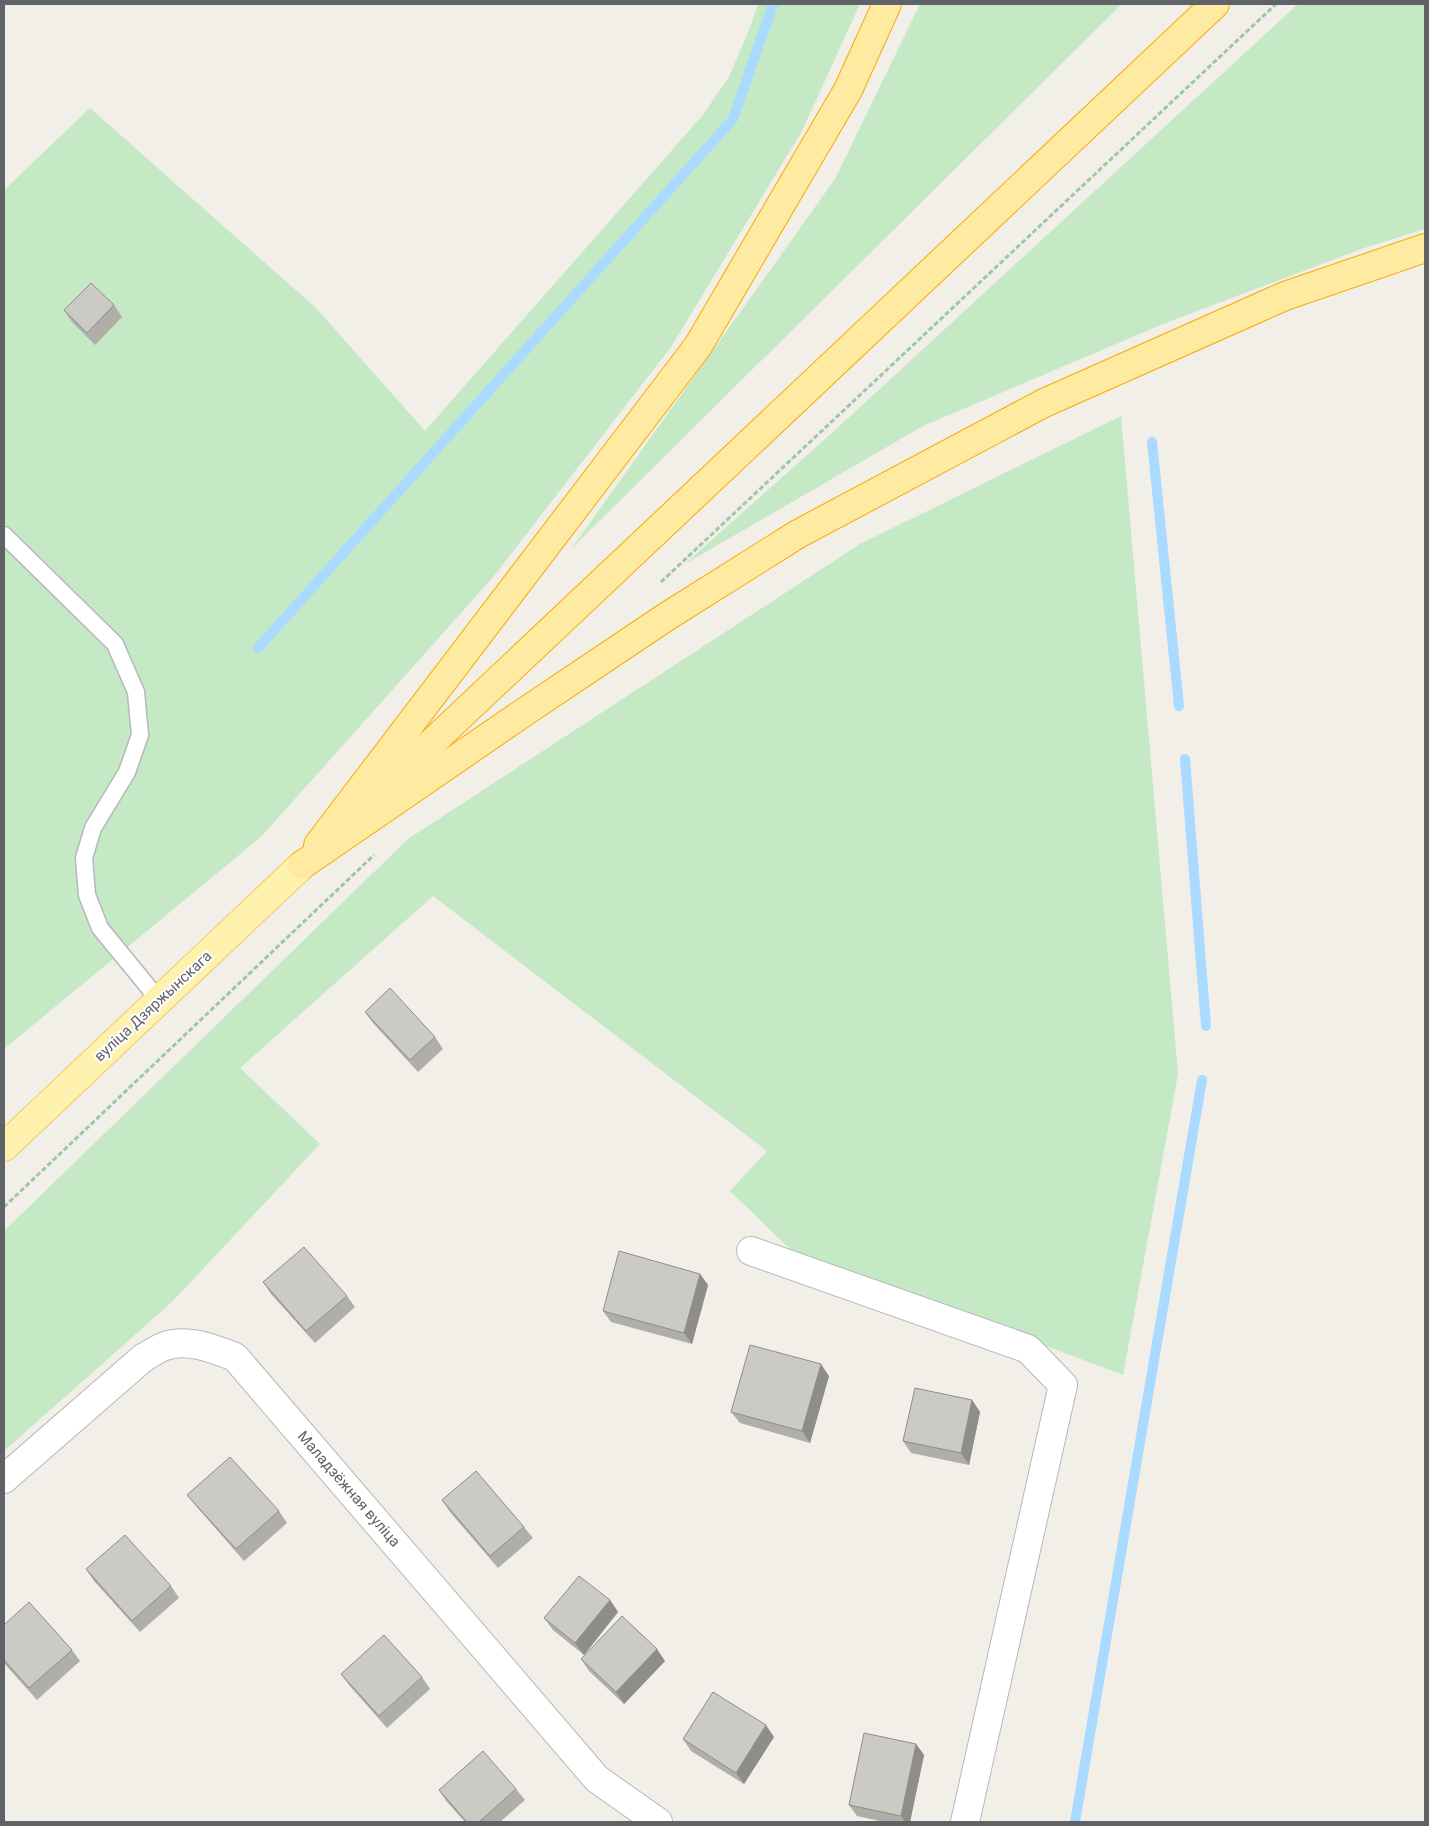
<svg xmlns="http://www.w3.org/2000/svg" width="1429" height="1826" font-family="Roboto,sans-serif">
<rect width="100%" height="100%" fill="#f1efe8"/>
<g fill="#c5e8c5">
<path d="M758,4H860L802,131L671,347L494,576L261,837L4,1049V190L90,108L316,308L425,431L702,116L729,77L749,30Z"/>
<path d="M920,4H1122L572,548L835,179Z"/>
<path d="M1298,4H1425V229L1364,248L1163,324L923,426L685,564L833,432Z"/>
<path d="M1121,416L1178,1074L1123,1375L790,1249L730,1191L767,1151L433,896L240,1068L320,1144L172,1302L4,1451V1231L408,839L860,544Z"/>
</g>
<g fill="none" stroke-linecap="round" stroke-linejoin="round">
<g stroke="#aadaff" stroke-width="10">
<path d="M1152,442L1179,706"/>
<path d="M258,648L733,119L773,4"/>
<path d="M1185,759L1206,1026"/>
<path d="M1075,1822L1202,1080"/>
</g>
<g stroke="#b5b8bc" stroke-width="19">
<path id="service" d="M4,535L115,644L136,692L140,735L127,772L93,828L84,858L87,895L100,928L159,1000"/>
</g>
<g stroke="#b5b8bc" stroke-width="30">
<g id="minor">
<path d="M751,1251L1028,1349L1063,1385L965,1822"/>
<path d="M4,1479L143,1358C150,1354 157,1349 165,1346C188,1338 214,1349 235,1357L597,1779L658,1822"/>
</g>
</g>
<g stroke="#f2c960" stroke-width="30">
<path id="primary" d="M4,1147L302,865"/>
</g>
<g stroke="#f9ab00" stroke-width="30">
<g id="trunk">
<path d="M369,802L1215,4"/>
<path d="M318,845L698,346L848,90L887,4"/>
<path d="M302,865L520,715L666,617L798,534L1044,403L1285,296L1425,248"/>
</g>
</g>
<g stroke="#9cc7a9" stroke-width="3" stroke-dasharray="5 2.5" stroke-linecap="butt">
<path d="M661,582L1276,4"/>
<path d="M4,1207L374,855"/>
</g>
<use href="#service" stroke="#fff" stroke-width="16"/>
<use href="#minor" stroke="#fff" stroke-width="28"/>
<use href="#primary" stroke="#fff2af" stroke-width="28"/>
<use href="#trunk" stroke="#feeaa1" stroke-width="28"/>
</g>
<g fill="#afaea9">
<path d="M114,305L122,317L95,345L72,322L64,310Z"/>
<path d="M365,1012L435,1037L443,1049L418,1072L373,1023Z"/>
<path d="M700,1274L708,1285L692,1344L611,1322L603,1311Z"/>
<path d="M263,1282L347,1296L355,1307L315,1343L271,1294Z"/>
<path d="M829,1376L810,1443L740,1423L731,1412Z"/>
<path d="M972,1400L980,1412L969,1465L911,1453L903,1441Z"/>
<path d="M187,1495L279,1511L287,1523L244,1561L196,1506Z"/>
<path d="M442,1500L524,1527L533,1538L498,1568L450,1512Z"/>
<path d="M86,1569L171,1586L179,1598L140,1632L94,1581Z"/>
<path d="M610,1600L618,1612L584,1655L553,1630L544,1618Z"/>
<path d="M4,1625L72,1650L80,1661L37,1700L4,1663Z"/>
<path d="M581,1659L665,1661L624,1704L589,1671Z"/>
<path d="M341,1674L422,1677L430,1689L387,1728L349,1685Z"/>
<path d="M774,1737L744,1784L691,1751L683,1739Z"/>
<path d="M916,1744L924,1755L910,1822H884L857,1816L849,1805Z"/>
<path d="M516,1789L525,1800L500,1822H465L447,1802L439,1790Z"/>
</g>
<g fill="#8f8d8a">
<path d="M700,1274L708,1285L692,1344L684,1333Z"/>
<path d="M821,1364L829,1376L810,1443L802,1431Z"/>
<path d="M972,1400L980,1412L969,1465L961,1453Z"/>
<path d="M610,1600L618,1612L584,1655L575,1643Z"/>
<path d="M657,1649L665,1661L624,1704L616,1692Z"/>
<path d="M766,1725L774,1737L744,1784L736,1773Z"/>
<path d="M916,1744L924,1755L910,1822H905L901,1816Z"/>
</g>
<g fill="#cccac5" stroke="#8f8d8a">
<path d="M91,283L114,305L87,333L64,310Z"/>
<path d="M390,988L435,1037L410,1060L365,1012Z"/>
<path d="M304,1247L347,1296L306,1331L263,1282Z"/>
<path d="M619,1251L700,1274L684,1333L603,1311Z"/>
<path d="M750,1345L821,1364L802,1431L731,1412Z"/>
<path d="M915,1388L972,1400L961,1453L903,1441Z"/>
<path d="M230,1457L279,1511L236,1549L187,1495Z"/>
<path d="M476,1471L524,1527L490,1556L442,1500Z"/>
<path d="M125,1535L171,1586L132,1621L86,1569Z"/>
<path d="M579,1576L610,1600L575,1643L544,1618Z"/>
<path d="M29,1602L72,1650L29,1688L4,1660V1625Z"/>
<path d="M622,1616L657,1649L616,1692L581,1659Z"/>
<path d="M384,1635L422,1677L379,1716L341,1674Z"/>
<path d="M713,1692L766,1725L736,1773L683,1739Z"/>
<path d="M864,1733L916,1744L901,1816L849,1805Z"/>
<path d="M483,1751L516,1789L479,1822H467L439,1790Z"/>
</g>
<g text-anchor="middle" stroke-width="4" stroke-linejoin="round" paint-order="stroke">
<g font-size="15" fill="#5f6368" stroke="#fff">
<text transform="translate(153 1006) rotate(-43)" y="5">вуліца Дзяржынскага</text>
<text transform="translate(349 1489) rotate(49)" y="5">Маладзёжная вуліца</text>
</g>
</g>
<rect width="1429" height="1826" fill="none" stroke="#5f6368" stroke-width="10"/>
</svg>
